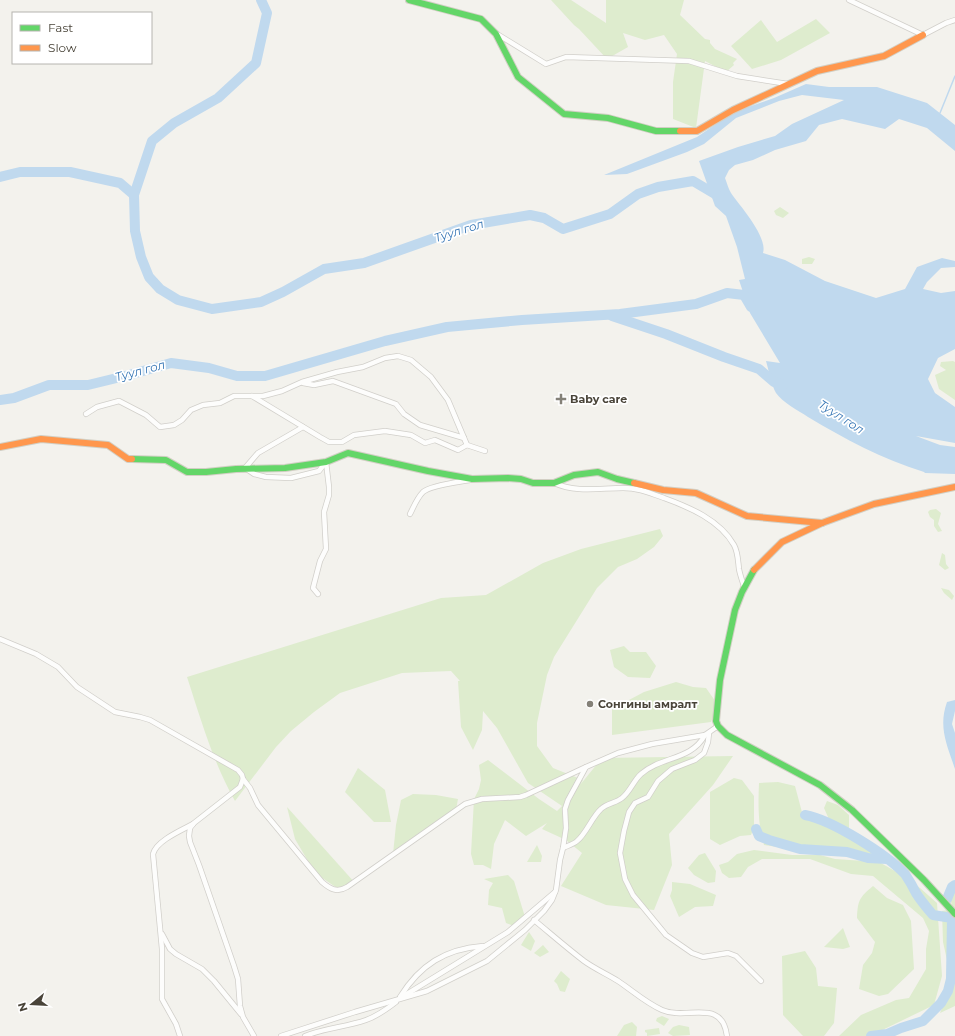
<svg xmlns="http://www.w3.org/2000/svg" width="955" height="1036" font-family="Montserrat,sans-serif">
<rect width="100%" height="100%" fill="#f3f2ed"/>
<g fill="#deecce">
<path d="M551,0H571L606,23V0H684L680,15L705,39L710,40V43L715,49L737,59L733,63L734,65L726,72L705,61L696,128L673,119V82L677,54L664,35L645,40L623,33L628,47L607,59L579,29L574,25Z"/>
<path d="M816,19L830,33L781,60L752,69L731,46L761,20L777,42Z"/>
<path d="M780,207L789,213L783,218L776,215L774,211Z"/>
<path d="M809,257L815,259L812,264H802V259Z"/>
<path d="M953,361L955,362V400L939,389L935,375L946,370L940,366L941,362Z"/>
<path d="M936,509L941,513L938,524L942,531L938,532L934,526V520L930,517L928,512L930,510Z"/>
<path d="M660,529L663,536L654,547L637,559L618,567L597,588L554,657L547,675L537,723V746L553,768L583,780L580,785L602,758L733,756L713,785L669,834L672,865L654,910L606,905L561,886L582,853L566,840L542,829L547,823L526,836L505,820L494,844L491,869L483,865H474L471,854L474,799L479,789L481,780L479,765L488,760L539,799L557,811L562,806L528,783L497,728L483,711L482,730L473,750L461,727L458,681H460L451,671L402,673L340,693L314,712L291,731L276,747L235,801C213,762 201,720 187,677L441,598L486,595L543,563L581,549Z"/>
<path d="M942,553L945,555L946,564L949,568L945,570L939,565Z"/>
<path d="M941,588L949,590L954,596L952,600L944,593Z"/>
<path d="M624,646L630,652H646L656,666L650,678L628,677L614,667L610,650Z"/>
<path d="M676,682L693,687L706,688L718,705L711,722L612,735V709L644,692Z"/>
<path d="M358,768L385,790L391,822H374L345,792Z"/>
<path d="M734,778L742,780L754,796V827L751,835L740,836L720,845L710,839V792Z"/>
<path d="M778,782L795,786L803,816L820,822L880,852L881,859H874L847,851H806L764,845C758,825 758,804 759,783Z"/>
<path d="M413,794L436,795L458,799L455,815L430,827L393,854L396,825L401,800Z"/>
<path d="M827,801L838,805L849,815V829L831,824L824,808Z"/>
<path d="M287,807L355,883L337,888L315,873L295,839Z"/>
<path d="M537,845L542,856L541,862H527Z"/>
<path d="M754,850L792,855H820L835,859L879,862L902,875L920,888L937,903L942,976L934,1005L870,1036H839L861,1015L896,1000L909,998L926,969V949L929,931L923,918L873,876L851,874L810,859H762L748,867L741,877L729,878L722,873L719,865L728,862L737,854Z"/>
<path d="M705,853L716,871L715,882L708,883L694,875L688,868L699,855Z"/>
<path d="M508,875L514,881L525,917L514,926L506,923L502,908L488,905L489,890L493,883L484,879Z"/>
<path d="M672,882L690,884L716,895L713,906L695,907L679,917L670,896L672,890Z"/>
<path d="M873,886L887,898L903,905L911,921L914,969L888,994L879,996L859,989L863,965L872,953L875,942L857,918C858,900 859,898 873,886Z"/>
<path d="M955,886V909L953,908L949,896Z"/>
<path d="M949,910L955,914L953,926L955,937V1006L940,1013L946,999L947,960L943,942L942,911Z"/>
<path d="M843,928L850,947L843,949L824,947Z"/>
<path d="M529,932L535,941L531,951L521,945Z"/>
<path d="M543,945L549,952L540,957L534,953Z"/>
<path d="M805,951L816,968L818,986L837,988L834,1023L824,1036H803L783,1015L782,956Z"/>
<path d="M561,971L570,979L565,992L560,991L557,984L554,981Z"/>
<path d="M662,1016L669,1019L664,1026L656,1021L657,1018Z"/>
<path d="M632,1022L637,1027L636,1036H617L624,1025Z"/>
<path d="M679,1025L689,1027L690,1035L673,1036L668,1033L673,1027Z"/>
<path d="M659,1028L660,1034L647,1036V1033L645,1032V1030Z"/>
</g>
<g fill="#c0d9ee">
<path d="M806,84L829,87H877L927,103L955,125V151L927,128L899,119L885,129L842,119L819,125L806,141L775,150L753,160L735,165L729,170L725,178C727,183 728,188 731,193C740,206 768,237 763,253L785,260L825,281L876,298L905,289L917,267L942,258L955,261V267L941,268L927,282L923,289L941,293L955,291V349L938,358L928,379L935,393L955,407V443L916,436L940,445L955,447V474L925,473L924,472C882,459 845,439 808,417C799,411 782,402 776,393C771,384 769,371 766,361L780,363L750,313L739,280L745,279L737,247L726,216L715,206L699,161L738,147L775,136L792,124L844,100L802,95L779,101L736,118L704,144L687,152L627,174L604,175L697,137L734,112L774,98Z"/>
<path d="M955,700V711L952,724L955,733V769C947,745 938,727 947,702Z"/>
</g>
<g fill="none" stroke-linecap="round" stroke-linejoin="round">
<path stroke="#c0d9ee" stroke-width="1.5" d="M940,113L955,76"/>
<g stroke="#c0d9ee" stroke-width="10">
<path d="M261,0L267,13L256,63L218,98L174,123L152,141L134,195L135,231L141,257L149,277L160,289L178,300L212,309L261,302L283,292L324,269L364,263L471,225L530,215L544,218L563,229L610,214L638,194L658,187L693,181L720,197"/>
<path d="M0,177L20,172H70L120,183L134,195"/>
<path d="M612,316L666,334L724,357L759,369L774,382L783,385"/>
<path d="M0,400L14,398L49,385H88L129,375L171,363L209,368L237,376H265L385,341L447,327L522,320L620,314L696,304L727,293L744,295L751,307"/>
<path d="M805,815C832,820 886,854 905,874C909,880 913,887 916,893C921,901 927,908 933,915L952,918L951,979L948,991L941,1003L923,1021L901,1028L887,1034L871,1036"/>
<path d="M756,829L759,836L769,840L800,849L847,852L868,858L887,859"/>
<path d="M947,899L952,887L955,885"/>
</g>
<g stroke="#d1cfca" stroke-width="6">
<g id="street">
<path d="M849,0L923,35L946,23L955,20"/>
<path d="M497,34L546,64L566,57L689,61L737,76L788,84"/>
<path d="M303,383L314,385L333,381L396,404L404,414L420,425L464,438"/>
<path d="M252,396L320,437L329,442H342L354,435L385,431L411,435L425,443L435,440L458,450L467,445L485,451"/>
<path d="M86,414L97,407L119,401L146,415L160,427L174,425L182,420L191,410L203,405L220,403L234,396H263L282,391L302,382L337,372L363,367L385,358L398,356L411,360L431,377L448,400L467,445"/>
<path d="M303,427L258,453L245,468L254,474L266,477L291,478L319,471L326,462"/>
<path d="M554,483C576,493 600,488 623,488C640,488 649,493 664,498C689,507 720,520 734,545C738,552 738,561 739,569C740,575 742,580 744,586"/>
<path d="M410,514C414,506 417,498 423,492C431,485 459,482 470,480"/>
<path d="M318,594L313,588L320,561L326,549L324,512L329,495V487L326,462"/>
<path d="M0,639L36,654L58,667L77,687L115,712L140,717L150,720L238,770L242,775L243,779L240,787L194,823L190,828L189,836L190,842L199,865L234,966L238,979L240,1006L243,1017L254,1036"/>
<path d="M709,733L708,742L704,753L695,760L672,769L658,781L648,797L635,803L629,812L624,831L620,853L625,879L633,895L666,935L692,953L703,957L728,953L736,956L761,981"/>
<path d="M243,779L250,788L258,805L322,882C330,889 337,893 347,887L465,804L482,799L520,797L526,795L586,767"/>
<path d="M563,848L566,828L565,809L568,800L586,767L618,753L652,744L705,735L718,726"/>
<path d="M534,920C551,934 567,948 584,961C595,969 607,974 618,981C633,991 646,1003 662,1010C687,1021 722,997 727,1036"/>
<path d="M162,934L170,949L176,954L202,969L214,981L241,1014"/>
<path d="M400,997C420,965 445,949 483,946"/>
<path d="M402,997L508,932L528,915L555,892"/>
<path d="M180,1036L176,1024L162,999V949L153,854C156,841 182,830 193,824"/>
<path d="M281,1036L355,1012L427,991L487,961L525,930L544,911L552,900L556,890L560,860L563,848C567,846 574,844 577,841C586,834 592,817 601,809C607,803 616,803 622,798C630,792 634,780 641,774C661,756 691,761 705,735"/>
<path d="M305,1036C325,1028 346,1027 366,1020C377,1016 387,1009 396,1002"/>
</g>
</g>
<g stroke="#d2cfc4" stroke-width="8">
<g id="fast">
<path d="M409,0L481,19L496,34L518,77L564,114L608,118L656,131H680"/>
<path d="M132,459L166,460L187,472H206L236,469L285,468L326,462L348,453L428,471L472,479L508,478L521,479L533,483H554L574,475L598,472L617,479L634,483"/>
<path d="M754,570L742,592L735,610L720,680L716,721L718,726L727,735L820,785L852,810L924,880L955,914"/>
</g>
</g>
<g stroke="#d2cfc4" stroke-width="8">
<g id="slow">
<path d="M680,131H697L733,110L817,71L884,56L923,35"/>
<path d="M0,447L41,439L108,445L128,459H132"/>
<path d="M634,483L663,490L696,493L747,516L822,523"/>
<path d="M754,570L782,542L822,523L874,504L955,487"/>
</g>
</g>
<use href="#street" stroke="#fdfdfc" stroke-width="4.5"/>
<use href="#fast" stroke="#63d668" stroke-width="6"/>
<use href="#slow" stroke="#ff974d" stroke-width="6"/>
</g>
<g fill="#848178" stroke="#fff" stroke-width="1.5">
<path d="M559 393h4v4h4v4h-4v4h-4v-4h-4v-4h4z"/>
<circle cx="590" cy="704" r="4"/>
</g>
<g text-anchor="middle" stroke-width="3.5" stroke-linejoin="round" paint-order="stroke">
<g font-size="11" font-weight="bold" fill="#494439" stroke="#fff" text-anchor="start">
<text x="570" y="403">Baby care</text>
<text x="598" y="708">Сонгины амралт</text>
</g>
<g font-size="12" font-style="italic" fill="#3374b4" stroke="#fff">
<text transform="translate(459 231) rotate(-17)" y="4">Туул гол</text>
<text transform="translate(140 371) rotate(-15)" y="4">Туул гол</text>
<text transform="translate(841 417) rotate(33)" y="4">Туул гол</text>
</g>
</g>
<rect x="12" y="12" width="140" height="52" fill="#ffffff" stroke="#b6b4b0"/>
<rect x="20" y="25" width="20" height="6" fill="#63d668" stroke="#b6b4b0"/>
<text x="48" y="32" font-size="12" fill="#494439">Fast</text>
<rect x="20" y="45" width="20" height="6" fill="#ff974d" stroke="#b6b4b0"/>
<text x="48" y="52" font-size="12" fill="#494439">Slow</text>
<g transform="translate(32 1004) rotate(252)" stroke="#ffffff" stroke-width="3" paint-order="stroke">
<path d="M0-3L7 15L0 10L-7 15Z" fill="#494439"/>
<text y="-6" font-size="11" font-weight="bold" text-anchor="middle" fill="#494439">N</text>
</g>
</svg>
